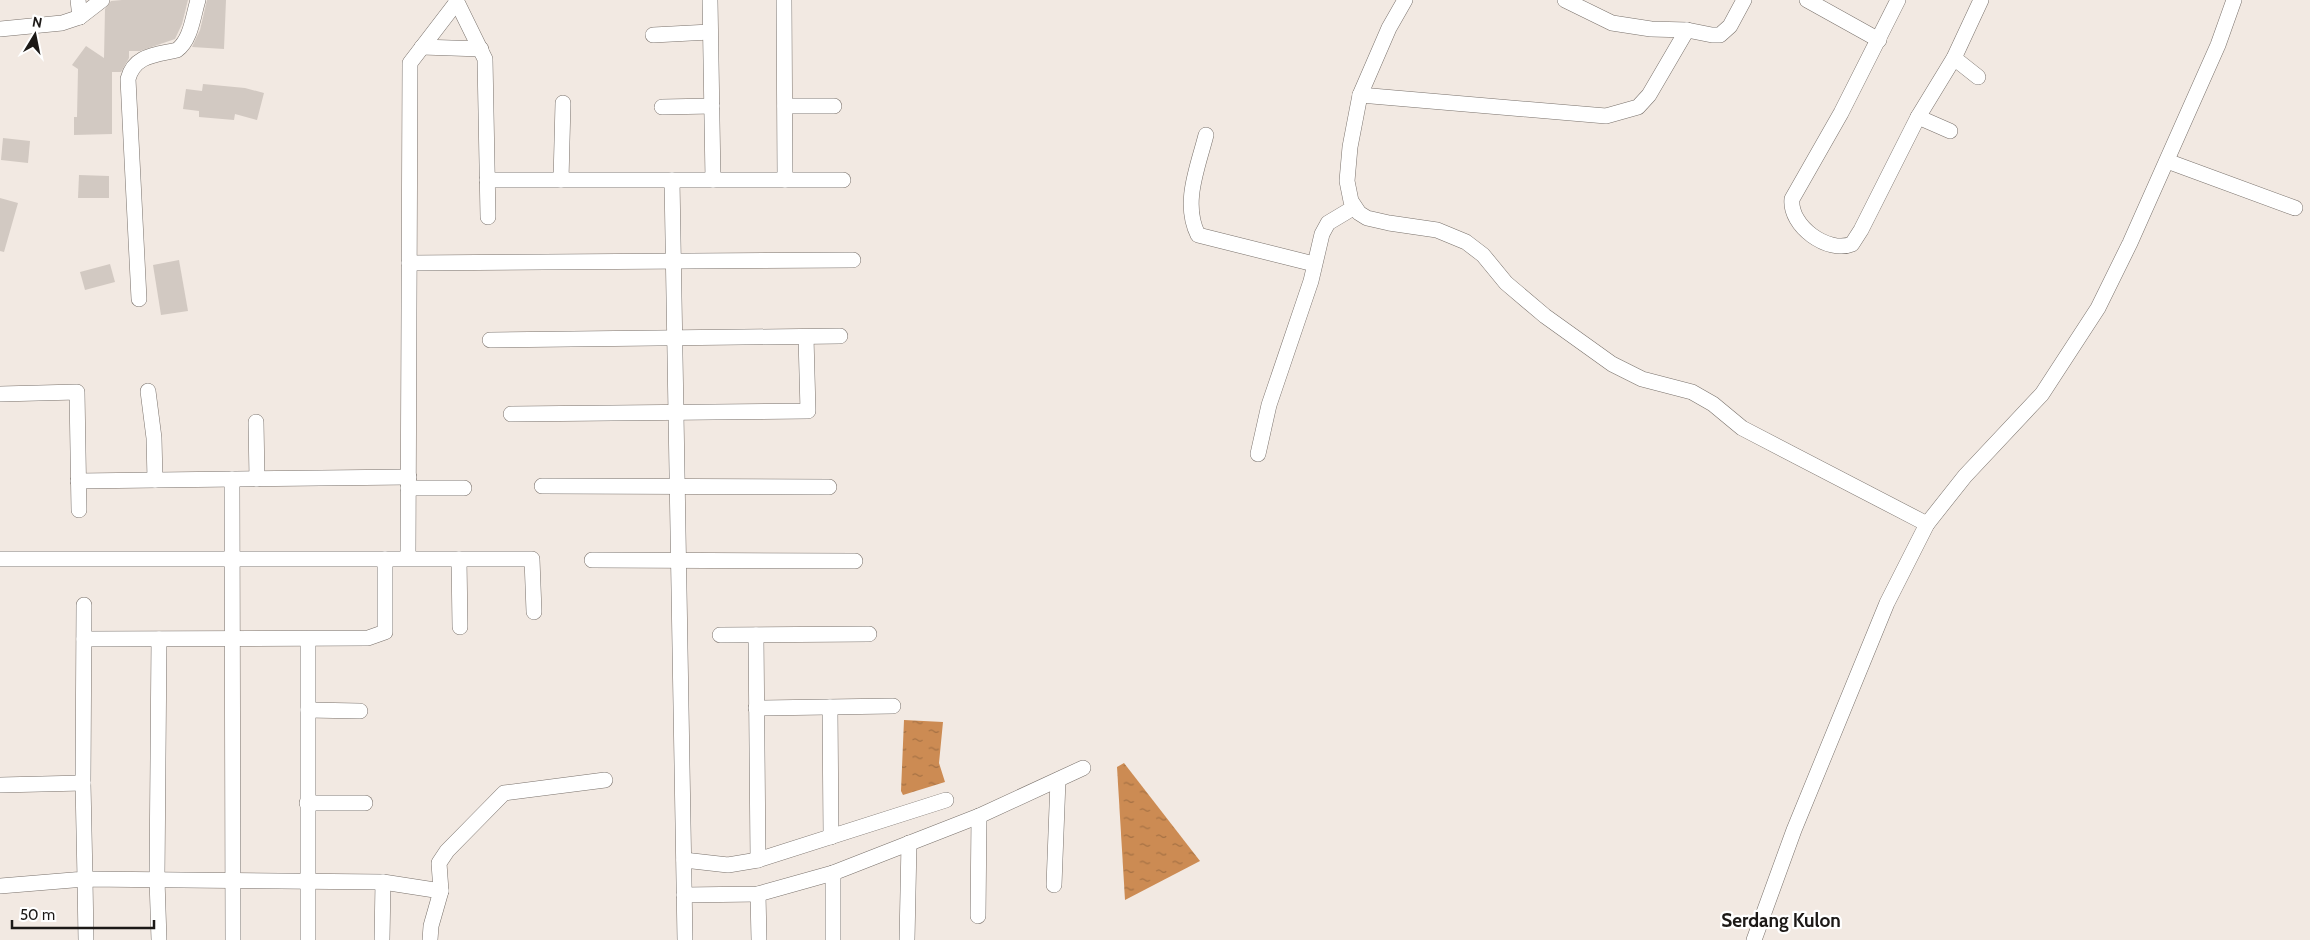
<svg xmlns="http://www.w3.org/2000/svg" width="2310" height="940" font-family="Cabin,sans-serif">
<defs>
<pattern id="water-ripples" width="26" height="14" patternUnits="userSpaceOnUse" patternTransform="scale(1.25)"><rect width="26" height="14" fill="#cc8b53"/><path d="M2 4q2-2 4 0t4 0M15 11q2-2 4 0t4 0" fill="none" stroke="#a57144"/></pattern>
</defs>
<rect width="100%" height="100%" fill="#f2e9e2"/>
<g fill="url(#water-ripples)">
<path d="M904,720L943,722L939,763L945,782L903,795L901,791Z"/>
<path d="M1124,763L1200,861L1125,900L1117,767Z"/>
</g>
<g fill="#d2c9c2">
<path d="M122,0H188L182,24L175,39L140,51H129V58L121,72H112V134L74,135V117H77L78,69L72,65L86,46L104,58L105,9L111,1Z"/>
<path d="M207,0H226L224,49L192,47L200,30Z"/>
<path d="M203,84L245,88L264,93L257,120L235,114L234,120L199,117V111L183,109L186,89L202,91Z"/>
<path d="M3,138L30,141L28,163L1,160Z"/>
<path d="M79,175L109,176V198H78Z"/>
<path d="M0,198L18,203L4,252L0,251Z"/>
<path d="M179,260L188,311L161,315L153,265Z"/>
<path d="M110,264L115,282L85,290L80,272Z"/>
</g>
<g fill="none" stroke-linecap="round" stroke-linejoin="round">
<g stroke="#79716b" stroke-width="16">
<g id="street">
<path d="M78,0L80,17"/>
<path d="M456,0L485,59L488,217"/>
<path d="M710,0L713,180"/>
<path d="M784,0L785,180"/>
<path d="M1405,0L1389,28L1360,95L1350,147L1347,181L1351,201L1359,213L1367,218L1389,223L1437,230L1466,242L1483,255L1506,283L1545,316L1612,364L1642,379L1692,392L1713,404L1742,428L1927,524"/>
<path d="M1565,0L1612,23L1651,29L1687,30L1712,35H1720L1730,26L1744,0"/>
<path d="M1807,0L1879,40"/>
<path d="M1898,0L1841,113L1792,199C1789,226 1828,254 1852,244L1861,230L1918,117L1954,58L1981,0"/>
<path d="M0,29L62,23L80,17L102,0"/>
<path d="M653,35L710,32"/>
<path d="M422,47L481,49"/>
<path d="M1954,58L1978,77"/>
<path d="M1360,95L1606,116L1638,107L1649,95L1687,30"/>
<path d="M785,106H834"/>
<path d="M662,107L712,106"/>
<path d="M1918,117L1950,131"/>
<path d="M1206,135C1198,167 1182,203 1198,235L1314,264"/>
<path d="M2167,161L2295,208"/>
<path d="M487,180H843"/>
<path d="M561,180L563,103"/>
<path d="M672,180L685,940"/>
<path d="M409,263L853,260"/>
<path d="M139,299L128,79C134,55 156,55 177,50C191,40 193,16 198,0"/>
<path d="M490,340L840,336"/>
<path d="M148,391L154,438L155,480"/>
<path d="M0,394L77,392L79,510"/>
<path d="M511,414L808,411L806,337"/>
<path d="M256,422L257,479"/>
<path d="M1258,454L1269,405L1311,281L1322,234L1328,223L1353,208"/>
<path d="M232,479L233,940"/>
<path d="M78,481L409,477"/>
<path d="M542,486L829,487"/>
<path d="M408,488H464"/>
<path d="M408,558L410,63L456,3"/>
<path d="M0,559H532L534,612"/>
<path d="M459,559L460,627"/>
<path d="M592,560L855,561"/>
<path d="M720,635L869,634"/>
<path d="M756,635L758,860"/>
<path d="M84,639L368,638L385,632V559"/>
<path d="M159,639L157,879L159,940"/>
<path d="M830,707L831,837"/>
<path d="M756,708L893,706"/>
<path d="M308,710L360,711"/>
<path d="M0,785L83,783"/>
<path d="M307,803H365"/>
<path d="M684,860L728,865L758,860L946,800"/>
<path d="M833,873V940"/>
<path d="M1054,885L1058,780"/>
<path d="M0,886L85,879L83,783L84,605"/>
<path d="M758,894L759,940"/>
<path d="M684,895L758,894L833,873L979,816L1083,768"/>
<path d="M978,916L979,816"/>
<path d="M86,940L85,879L383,882L441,891"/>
<path d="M308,940V639"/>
<path d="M382,940L383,882"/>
<path d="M430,940L431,926L441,891L439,863L447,851L504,793L605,780"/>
<path d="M907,940L909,843"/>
<path d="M1754,940L1794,830L1887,603L1927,524L1965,476L2042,394L2098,308L2130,243L2218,45L2234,0"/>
</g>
</g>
<use href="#street" stroke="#fff" stroke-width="15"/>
</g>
<g text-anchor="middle" stroke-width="4.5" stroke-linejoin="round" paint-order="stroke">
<g font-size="19" font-weight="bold" fill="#1c1917" stroke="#fff">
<text x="1781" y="927">Serdang Kulon</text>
</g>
</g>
<g transform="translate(35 35) rotate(10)" stroke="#ffffff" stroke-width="4" paint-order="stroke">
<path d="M0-4L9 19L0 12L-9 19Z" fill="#1c1917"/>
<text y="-8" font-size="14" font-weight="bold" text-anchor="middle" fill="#1c1917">N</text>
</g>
<path d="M12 920v8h142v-8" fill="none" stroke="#1c1917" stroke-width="2.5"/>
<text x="20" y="920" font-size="15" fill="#1c1917" stroke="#ffffff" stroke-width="4" paint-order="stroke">50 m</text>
</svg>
